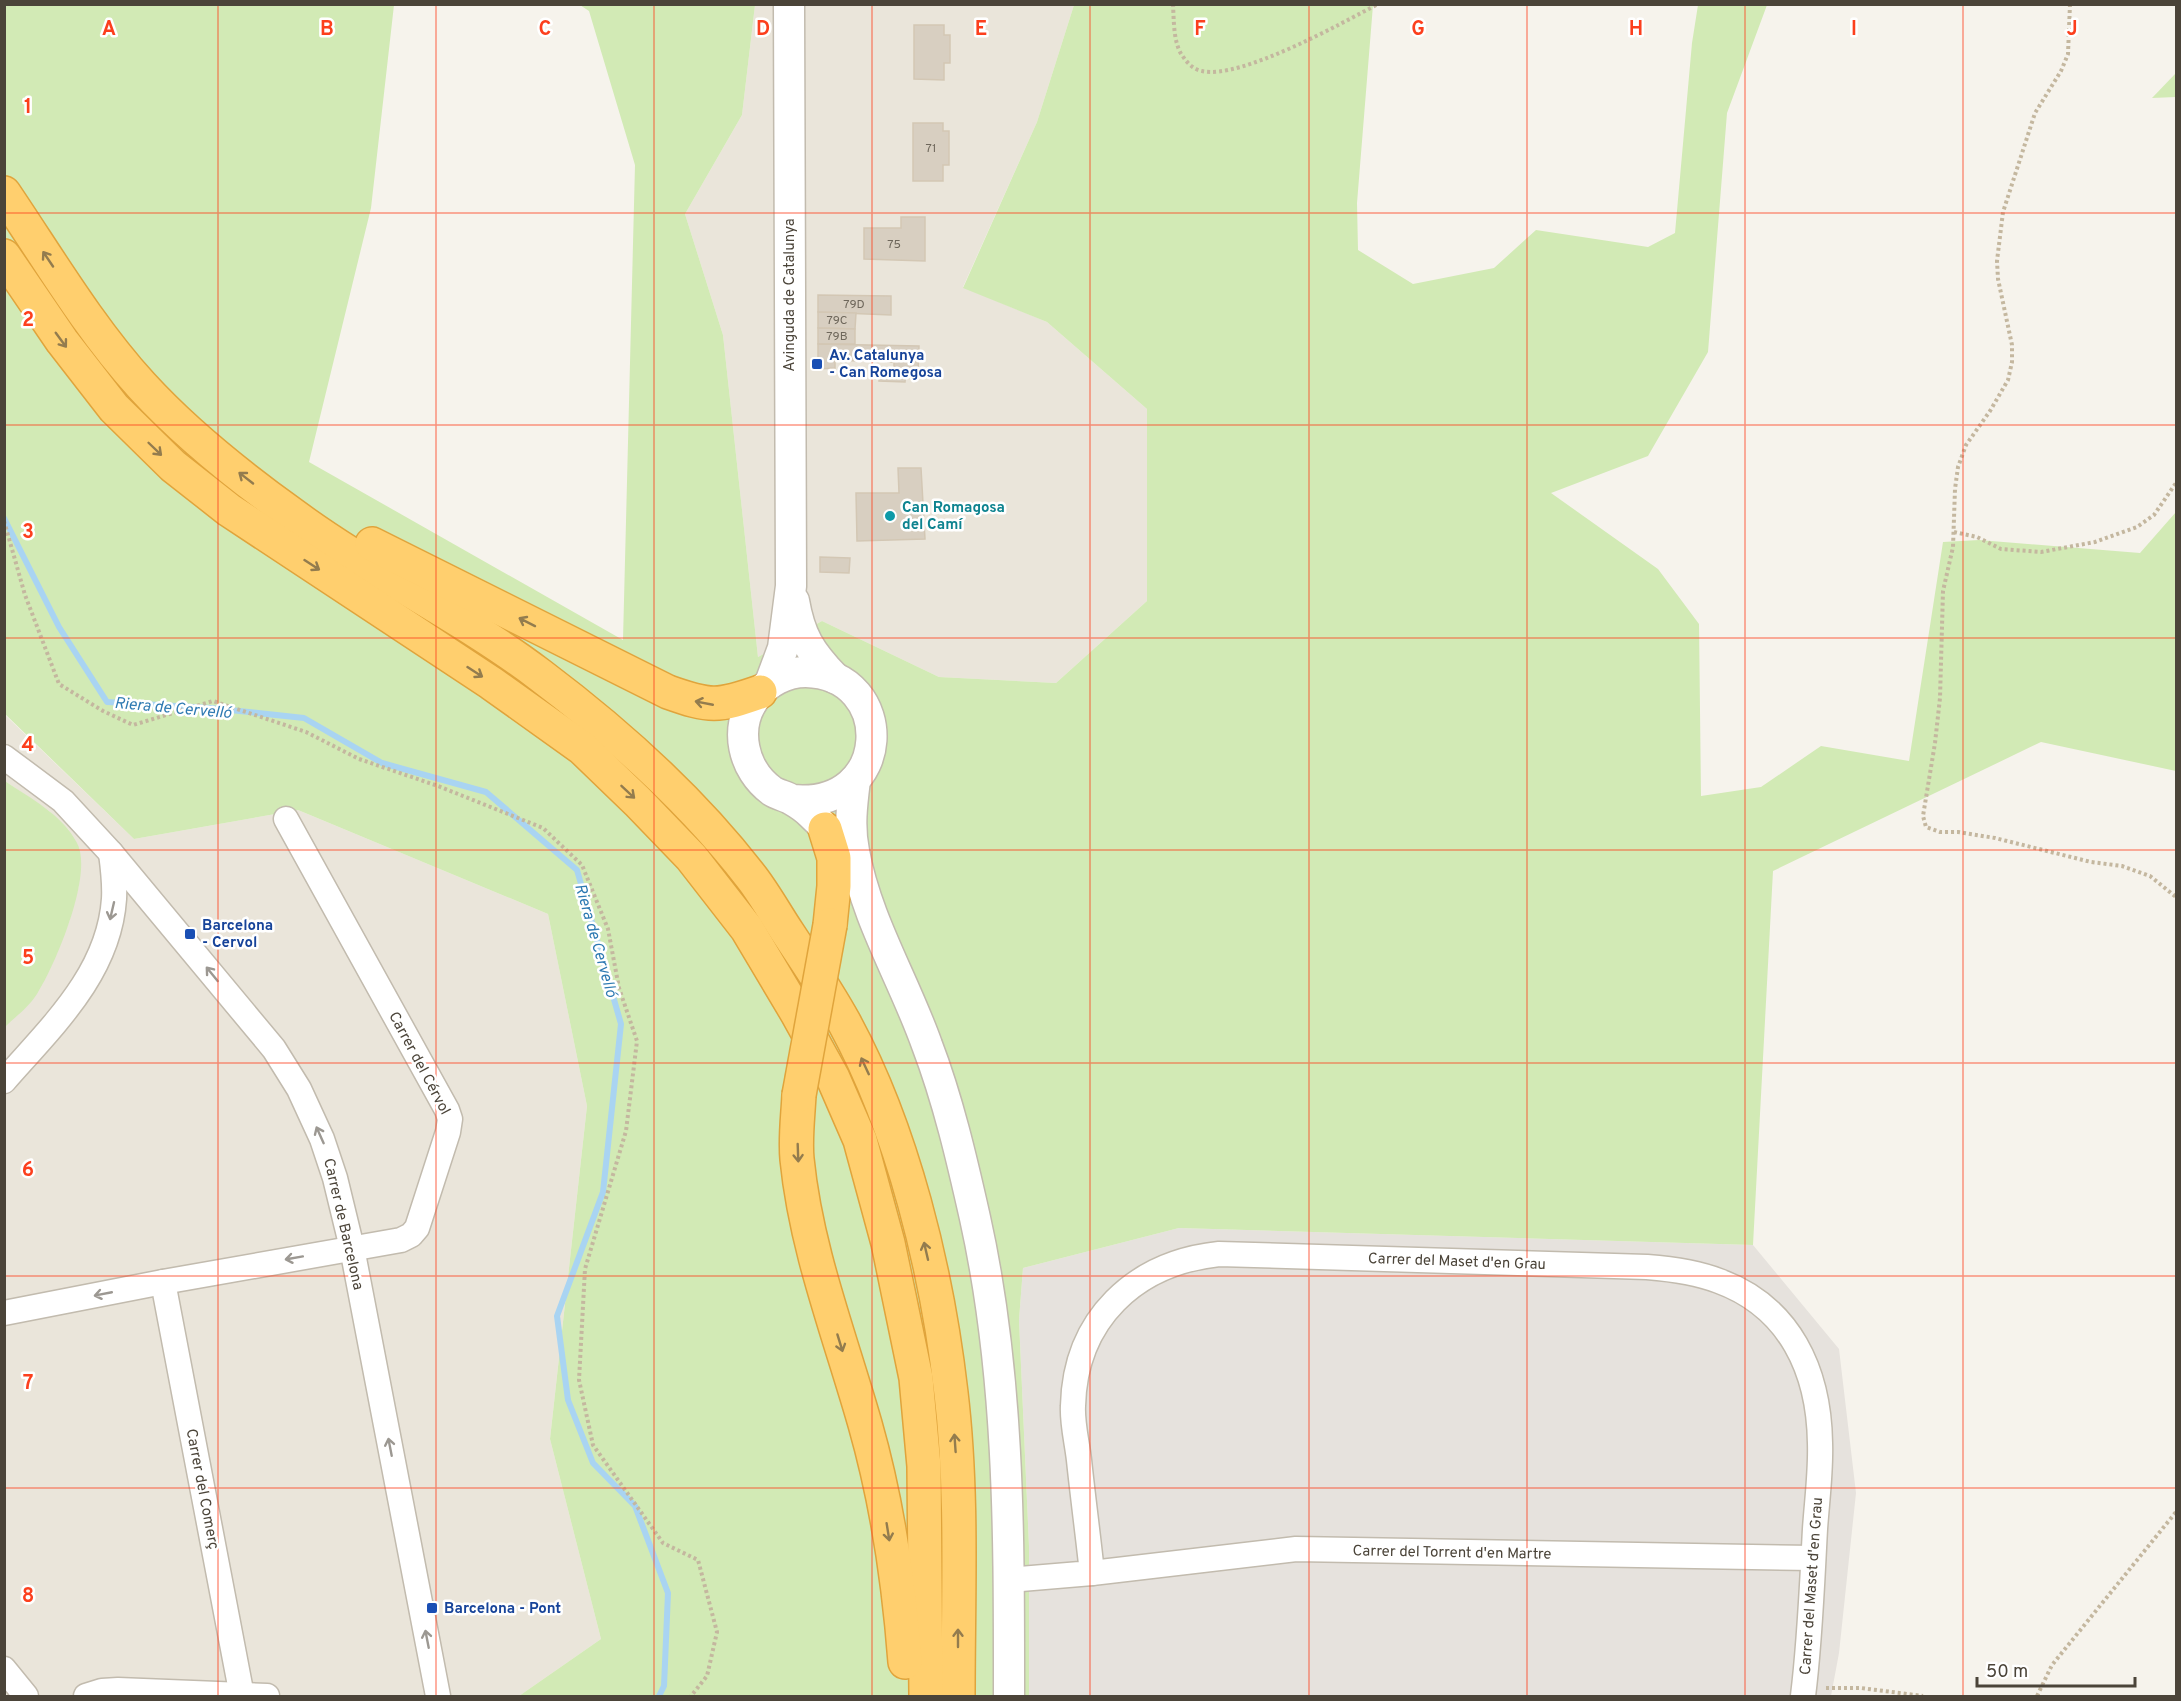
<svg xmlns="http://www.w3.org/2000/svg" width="2181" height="1701" font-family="Overpass,sans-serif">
<rect width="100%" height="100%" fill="#f6f3ec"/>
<g fill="#eae5da">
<path d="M755,5H1074L1037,122L963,287L1047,322L1147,409V601L1056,683L939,677L822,621L758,657L723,335L685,214L742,115Z"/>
<path d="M4,714L134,839L298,810L548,914L587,1106L550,1439L601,1639L519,1696H5V1027L49,971L69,922L79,885L69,830L49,811L5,781Z"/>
</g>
<path fill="#e6e2dd" d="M1179,1228L1753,1245L1839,1349L1856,1493L1839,1653L1831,1696H1029V1546L1019,1320L1023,1268Z"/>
<g fill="#d2eab5">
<path d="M4,5H394L371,208L309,462L623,640L635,165L589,11L580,5H755L742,115L685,214L723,335L758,657L822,621L939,677L1056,683L1147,601V409L1047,322L963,288L1037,122L1074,5H1373L1357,203L1358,250L1413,284L1494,268L1536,230L1648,247L1675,233L1692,43L1698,5H1767L1727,113L1708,352L1648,456L1551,493L1658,569L1699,624L1701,796L1761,787L1821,746L1909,761L1943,542L1979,540L2140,553L2176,512V771L2041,742L1773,871L1753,1245L1179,1228L1023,1268L1019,1320L1029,1546V1696H519L601,1639L550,1439L587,1106L548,914L298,810L134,839L5,714Z"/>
<path d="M2176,73V97L2152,98Z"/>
<path d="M5,781C30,798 63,815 77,843C94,874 55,966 37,994C28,1008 16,1016 5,1027Z"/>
</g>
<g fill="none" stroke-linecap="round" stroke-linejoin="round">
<path stroke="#a9d4f2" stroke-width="6" d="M4,518L59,627L107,702L211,708L304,718L382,763L486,792L577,870L621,1024L603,1192L557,1316L568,1400L593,1463L635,1506L668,1593L664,1686L659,1696"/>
</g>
<g fill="#d8cfc1" stroke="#d3c7b4" stroke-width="1.5">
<path d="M914,25H944V35H950V63H944V80L914,79Z"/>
<path d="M913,123H943V131H949V165H943V181H913Z"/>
<path d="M901,217H925V261L864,259V228H901Z"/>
<path d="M818,295L891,296V315L818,312Z"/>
<path d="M818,312L856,313L855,329L818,328Z"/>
<path d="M818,328L855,329V344H818Z"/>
<path d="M818,344L919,346L918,372L894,369V362H888V354L858,353V361L835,360V368L818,369Z"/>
<path d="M880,369L906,370L905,382L879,381Z"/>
<path d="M898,468H921L925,539L857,541L856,493H899Z"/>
<path d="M820,557L850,558L849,573L820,572Z"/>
</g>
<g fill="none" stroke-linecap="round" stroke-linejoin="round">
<g stroke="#c2bbae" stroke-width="27">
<g id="minor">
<path d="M4,757L63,801L111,853L274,1049L299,1089L322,1139L335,1178L352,1248L438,1696"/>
<path d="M4,1081C51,1027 109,974 114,899C115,883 113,868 111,853"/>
<path d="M163,1282L242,1696"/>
<path d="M4,1313L163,1282L401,1240L411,1235L417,1228L448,1132L450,1119L447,1110L286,819"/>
<path d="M1092,1573L1296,1549L1813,1558"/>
<path d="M1009,1580L1092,1573C1088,1535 1083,1498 1079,1460C1077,1442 1072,1423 1073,1406C1075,1319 1135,1263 1219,1254L1647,1267C1672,1269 1696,1272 1719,1281C1790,1307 1819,1371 1820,1443C1821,1471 1817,1500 1815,1529C1812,1584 1810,1641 1803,1696"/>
<path d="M4,1669L26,1696"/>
<path d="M86,1696L102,1691L118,1690L267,1696"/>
</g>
</g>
<g stroke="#c2bbae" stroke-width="33">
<g id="tertiary">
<path d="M794,601C800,636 810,652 835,678"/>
<path d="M770,683L783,648L791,586L789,4"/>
<path d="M855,780C852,804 849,827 854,851C866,919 904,980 927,1045C948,1100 962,1160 975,1218C1010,1375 1009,1536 1009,1696"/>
<path d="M792,800C894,810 897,674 806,672C786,672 767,682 755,698C733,728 743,770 772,791C778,795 786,796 792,800C799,804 806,809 811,814C822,824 832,836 841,848"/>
</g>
</g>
<g stroke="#e0a43c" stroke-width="36">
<g id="motorway">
<path d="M4,193C48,258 89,328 142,386C186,434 240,477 293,515C372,573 462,616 540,675C617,733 693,801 752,878C765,895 776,915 788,933C807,962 827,991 844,1022C903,1130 937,1271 951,1393C963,1494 958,1596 958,1696"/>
<path d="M4,256L62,341L114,408L173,466L229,510L491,683L582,748L638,802L691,857L747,929L797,1013L833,1078L860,1140L888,1243L916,1378L924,1466L926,1696"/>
<path d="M372,544L668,692C710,707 718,707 760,692"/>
<path d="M825,829L834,858V886L830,925"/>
<path d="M799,1095C798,1116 795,1138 797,1159C806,1250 840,1336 865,1424C887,1501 899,1582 905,1662"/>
</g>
</g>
<g stroke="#c4b79f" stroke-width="4" stroke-dasharray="3 3" stroke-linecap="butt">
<path d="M1173,4C1174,21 1173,45 1184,58C1188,64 1195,70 1202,71C1240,80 1342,23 1378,4"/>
<path d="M2070,4L2068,54L2061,71L2035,113L2003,212L1997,261L1998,279L2012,345V362L2008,380L1990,411L1966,445L1958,467L1955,489L1953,547L1943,591L1940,698L1935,743L1923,816L1926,827L1940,832H1958L1995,838L2091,862L2122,866L2150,876L2176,897"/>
<path d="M4,521L25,595L59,684L103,711L133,725L213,701L306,732L359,759L438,786L543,828L582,865L608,929L619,988L637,1041L626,1131L585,1269L579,1380L593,1445L663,1543L698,1560L717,1632L707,1676L691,1696"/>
<path d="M1954,532L1977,537L2001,549L2041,552L2095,542L2137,527L2154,515L2176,483"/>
<path d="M1826,1688H1861L1923,1696"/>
<path d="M2037,1696L2052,1665L2176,1512"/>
</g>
<use href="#minor" stroke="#fff" stroke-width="24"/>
<use href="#tertiary" stroke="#fff" stroke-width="30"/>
<use href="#motorway" stroke="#ffcf6e" stroke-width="33"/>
<g stroke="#e0a43c" stroke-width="36" stroke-linecap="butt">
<path id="motorway-bridge" d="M799,1095L830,925"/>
</g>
<use href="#motorway-bridge" stroke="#ffcf6e" stroke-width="33"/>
</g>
<defs><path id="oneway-shaft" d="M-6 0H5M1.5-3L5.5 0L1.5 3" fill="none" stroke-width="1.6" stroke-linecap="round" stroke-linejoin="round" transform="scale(1.5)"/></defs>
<g stroke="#937c4e">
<use href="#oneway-shaft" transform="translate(48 259) rotate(-124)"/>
<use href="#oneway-shaft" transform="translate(61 340) rotate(54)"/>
<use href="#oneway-shaft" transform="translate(155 449) rotate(44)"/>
<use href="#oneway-shaft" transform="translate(246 478) rotate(-142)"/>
<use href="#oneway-shaft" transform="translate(312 565) rotate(33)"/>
<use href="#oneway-shaft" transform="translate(527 622) rotate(-153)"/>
<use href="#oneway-shaft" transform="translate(475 672) rotate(33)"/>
<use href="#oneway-shaft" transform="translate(704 703) rotate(-169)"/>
<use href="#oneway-shaft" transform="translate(628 792) rotate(43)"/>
<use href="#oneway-shaft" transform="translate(865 1066) rotate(-115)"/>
<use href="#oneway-shaft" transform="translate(798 1153) rotate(88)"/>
<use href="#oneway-shaft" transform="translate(926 1251) rotate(-103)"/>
<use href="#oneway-shaft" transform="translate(840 1343) rotate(73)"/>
<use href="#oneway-shaft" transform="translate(955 1443) rotate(-94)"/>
<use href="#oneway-shaft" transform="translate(888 1532) rotate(81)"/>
<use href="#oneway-shaft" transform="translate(958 1638) rotate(-90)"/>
</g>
<g stroke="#9c9892">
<use href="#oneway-shaft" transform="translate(112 911) rotate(103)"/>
<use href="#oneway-shaft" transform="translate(212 974) rotate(-129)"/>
<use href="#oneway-shaft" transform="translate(320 1135) rotate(-114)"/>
<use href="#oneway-shaft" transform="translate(294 1258) rotate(170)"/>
<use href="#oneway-shaft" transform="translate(103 1294) rotate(169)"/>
<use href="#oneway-shaft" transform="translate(390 1447) rotate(-101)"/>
<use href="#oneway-shaft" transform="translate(427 1639) rotate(-101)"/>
</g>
<path fill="none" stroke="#fc3f1d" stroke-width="1.5" stroke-opacity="0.55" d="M218,4V1696M436,4V1696M654,4V1696M872,4V1696M1090,4V1696M1309,4V1696M1527,4V1696M1745,4V1696M1963,4V1696M4,213H2176M4,425H2176M4,638H2176M4,850H2176M4,1063H2176M4,1276H2176M4,1488H2176"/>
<g fill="#1a4fb4" stroke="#fff" stroke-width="2">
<rect x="811" y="358" width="12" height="12" rx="3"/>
<rect x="184" y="928" width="12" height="12" rx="3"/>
<rect x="426" y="1602" width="12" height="12" rx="3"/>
</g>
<circle fill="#0f9aa8" stroke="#fff" stroke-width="2" cx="890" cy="516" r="6"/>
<g text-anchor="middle" stroke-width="5" stroke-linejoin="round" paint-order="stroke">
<g font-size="12" fill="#6e675b">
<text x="931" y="152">71</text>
<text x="894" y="248">75</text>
<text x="854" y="308">79D</text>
<text x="837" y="324">79C</text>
<text x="837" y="340">79B</text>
</g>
<g font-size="15" fill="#4b4439" stroke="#fff">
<text transform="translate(789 295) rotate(-90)" y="5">Avinguda de Catalunya</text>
<text transform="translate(420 1063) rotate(62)" y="5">Carrer del Cérvol</text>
<text transform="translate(344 1224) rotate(77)" y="5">Carrer de Barcelona</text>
<text transform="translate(1457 1261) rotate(2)" y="5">Carrer del Maset d'en Grau</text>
<text transform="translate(203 1489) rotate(79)" y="5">Carrer del Comerç</text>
<text transform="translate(1452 1552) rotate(1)" y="5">Carrer del Torrent d'en Martre</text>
<text transform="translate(1811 1586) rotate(-86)" y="5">Carrer del Maset d'en Grau</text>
</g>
<g font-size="15" font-weight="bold" fill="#164399" stroke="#fff" text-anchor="start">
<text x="829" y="360">Av. Catalunya<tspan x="829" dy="17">- Can Romegosa</tspan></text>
<text x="202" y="930">Barcelona<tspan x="202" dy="17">- Cervol</tspan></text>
<text x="444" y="1613">Barcelona - Pont</text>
</g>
<g font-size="15" font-weight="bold" fill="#0d838f" stroke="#fff" text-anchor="start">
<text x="902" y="512">Can Romagosa<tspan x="902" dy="17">del Camí</tspan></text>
</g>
<g font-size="16" font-style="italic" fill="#2e7ab2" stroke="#fff">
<text transform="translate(173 707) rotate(5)" y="6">Riera de Cervelló</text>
<text transform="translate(597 940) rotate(74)" y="6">Riera de Cervelló</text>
</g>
</g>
<g font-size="20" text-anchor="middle" font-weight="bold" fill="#fc3f1d" stroke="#fff" stroke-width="5" stroke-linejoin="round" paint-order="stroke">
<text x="109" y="35">A</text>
<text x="327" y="35">B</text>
<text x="545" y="35">C</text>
<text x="763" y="35">D</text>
<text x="981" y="35">E</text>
<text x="1200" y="35">F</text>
<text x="1418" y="35">G</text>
<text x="1636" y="35">H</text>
<text x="1854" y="35">I</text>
<text x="2072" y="35">J</text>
<text x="28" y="113">1</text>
<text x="28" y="326">2</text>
<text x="28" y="538">3</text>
<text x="28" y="751">4</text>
<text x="28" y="964">5</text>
<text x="28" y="1176">6</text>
<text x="28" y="1389">7</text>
<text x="28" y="1602">8</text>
</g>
<rect width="2181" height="1701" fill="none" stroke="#4b4439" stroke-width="12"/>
<path d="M1977 1677v9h158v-9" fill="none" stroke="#4b4439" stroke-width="3"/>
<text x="1986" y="1677" font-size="18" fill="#4b4439" stroke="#ffffff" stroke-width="4.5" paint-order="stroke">50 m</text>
</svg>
